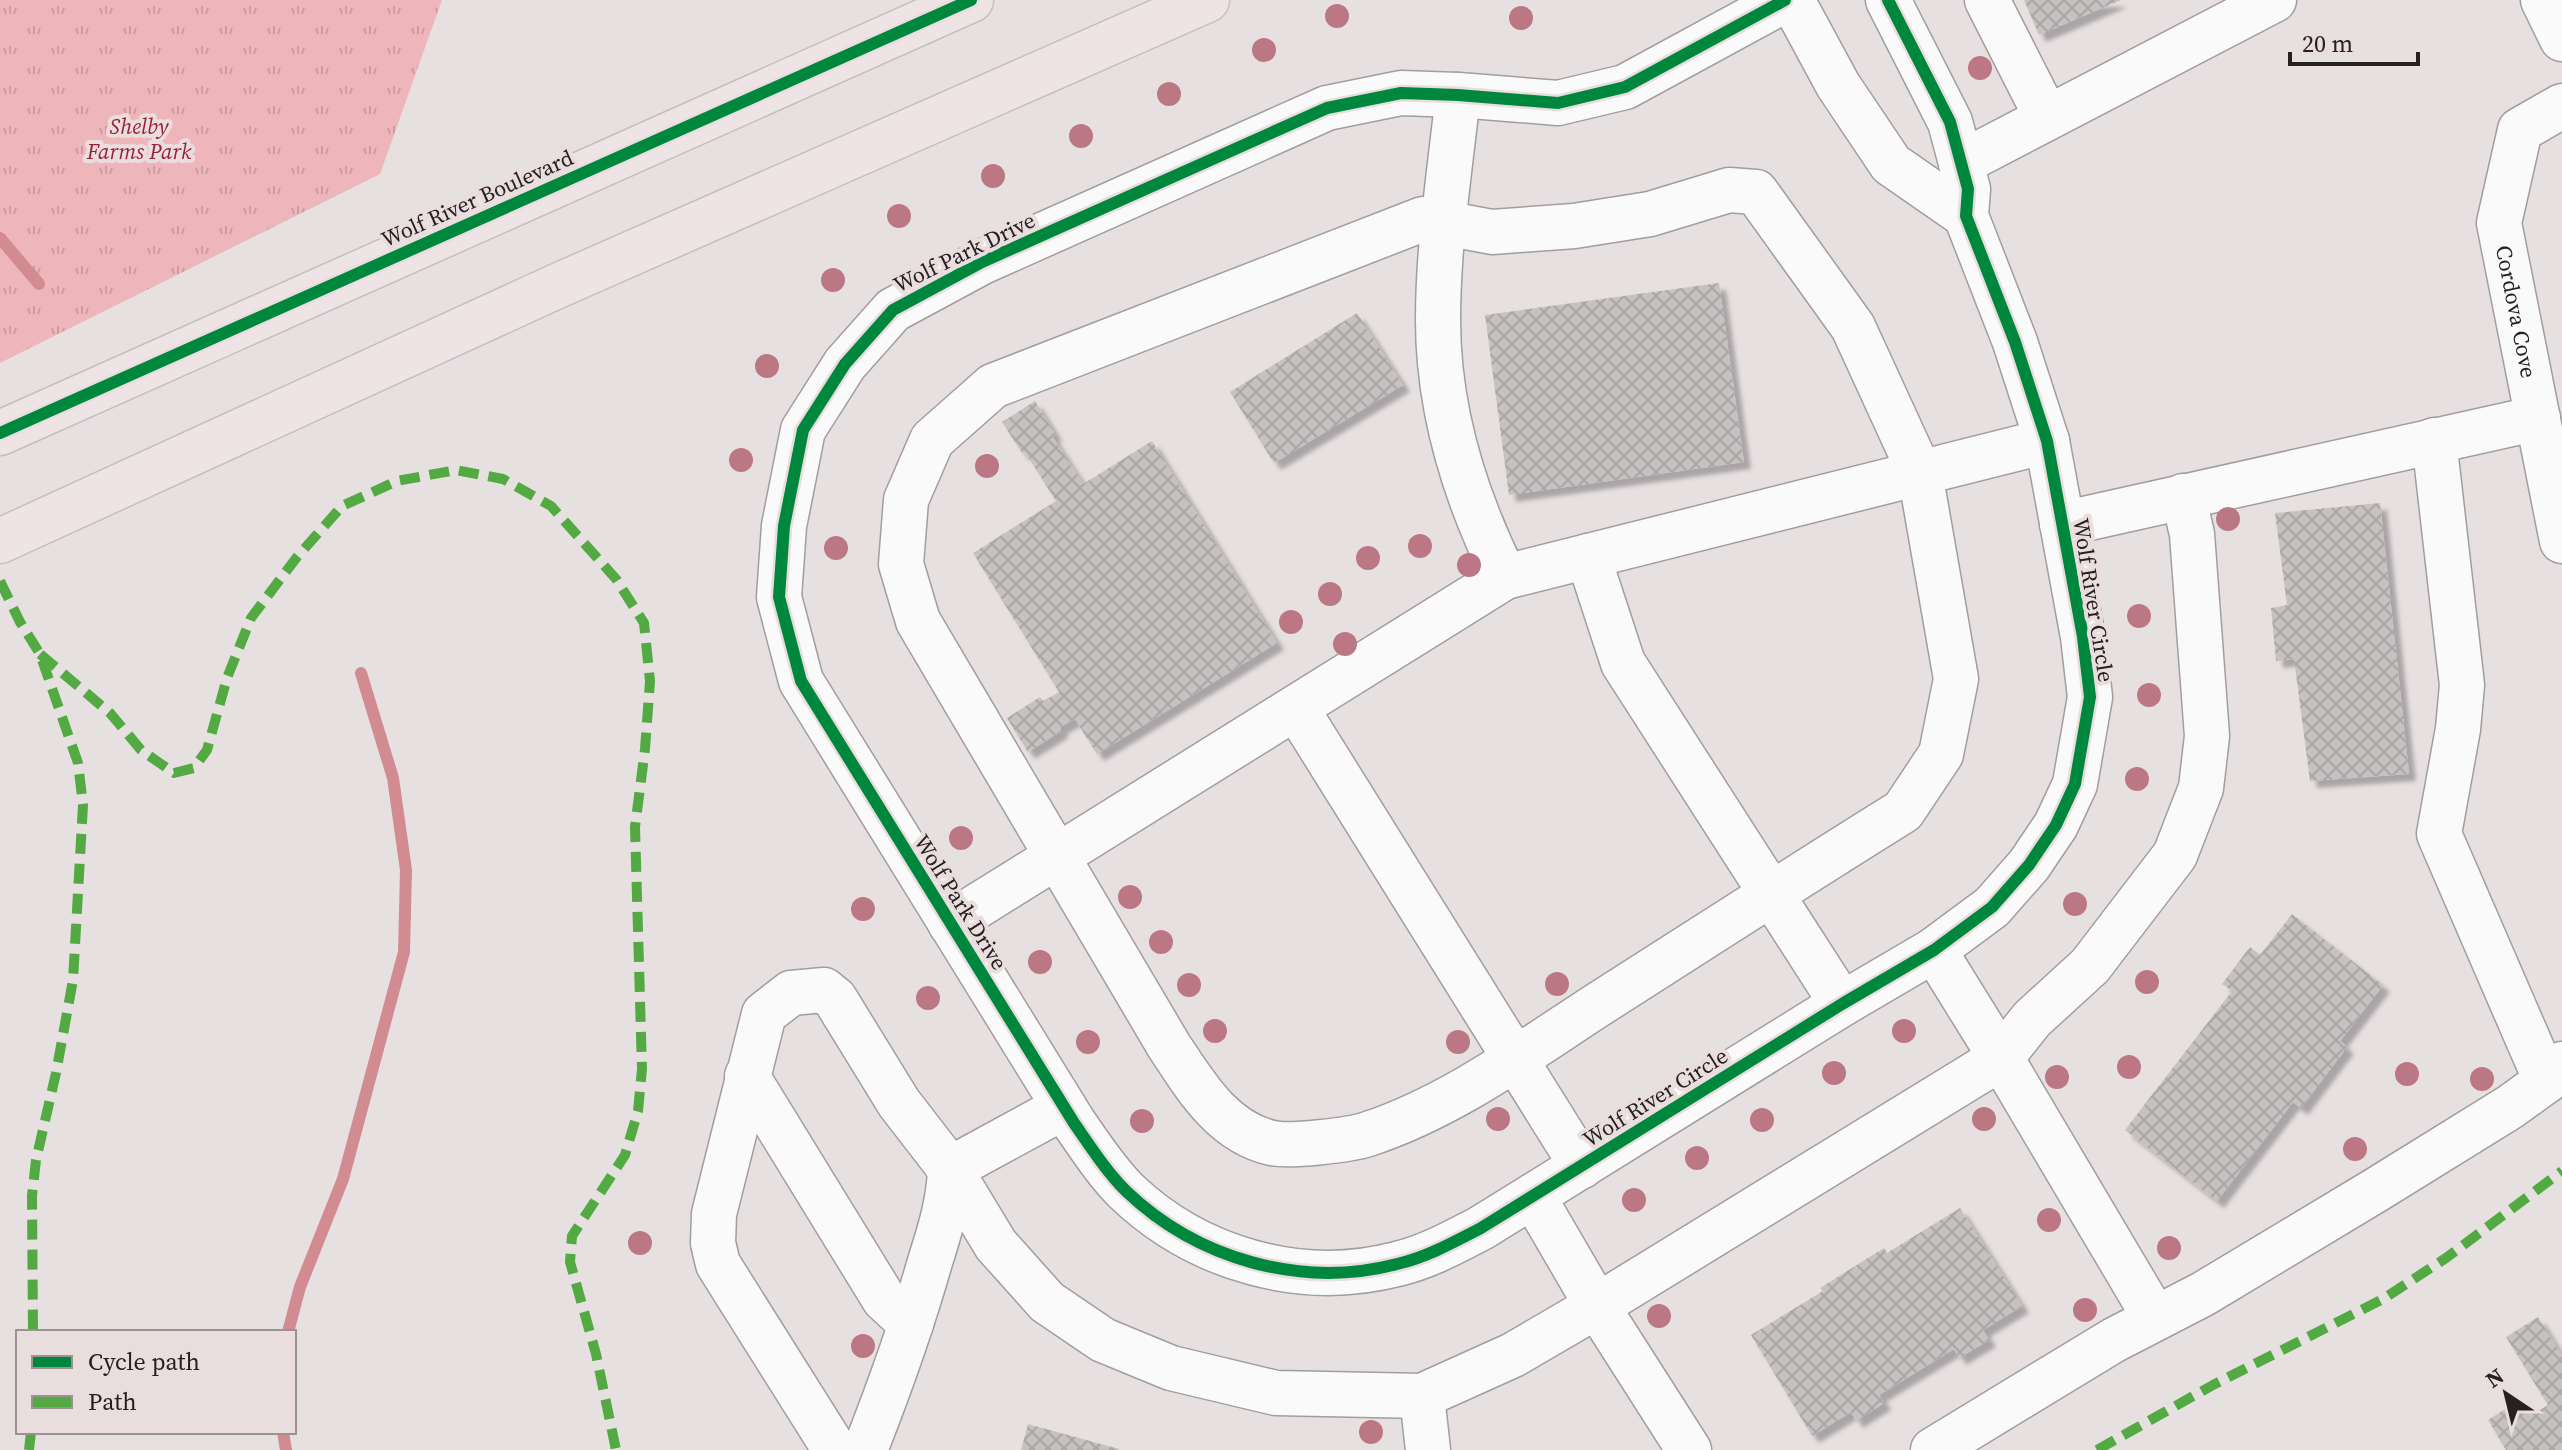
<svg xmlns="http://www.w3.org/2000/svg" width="2562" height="1450" font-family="'Source Serif 4',serif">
<defs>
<pattern id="grass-tufts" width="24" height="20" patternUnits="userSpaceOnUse" patternTransform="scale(2)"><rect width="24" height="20" fill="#eeb6ba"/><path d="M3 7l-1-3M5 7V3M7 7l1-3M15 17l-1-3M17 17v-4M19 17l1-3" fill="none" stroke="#cc9ca0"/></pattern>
<pattern id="building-cross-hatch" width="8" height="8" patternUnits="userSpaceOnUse" patternTransform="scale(2)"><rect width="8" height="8" fill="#c7c2c2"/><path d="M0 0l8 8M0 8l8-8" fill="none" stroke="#aba6a6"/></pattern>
<filter id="shadow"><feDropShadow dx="7" dy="7" stdDeviation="2" flood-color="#0004"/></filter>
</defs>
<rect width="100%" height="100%" fill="#e7e0e1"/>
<path fill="url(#grass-tufts)" d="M0,0H442L380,174L0,363Z"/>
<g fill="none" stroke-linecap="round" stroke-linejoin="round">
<g stroke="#d18b91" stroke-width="12">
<path d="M0,238L39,284"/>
<path d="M288,1332L300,1287L343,1179L404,952L406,870L393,778L361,673"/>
<path d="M283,1432L286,1450"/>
</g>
</g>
<g fill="url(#building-cross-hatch)" filter="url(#shadow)">
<path d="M2024,0H2121L2039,35Z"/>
<path d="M1719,283L1744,462L1509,495L1485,315Z"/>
<path d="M1357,313L1403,385L1274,463L1230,392Z"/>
<path d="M1035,401L1055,434L1052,436L1083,484L1152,441L1277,643L1097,754L1075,719L1060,727L1061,731L1028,752L1007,718L1040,697L1043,701L1059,692L973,553L1056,501L1025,452L1023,454L1002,422Z"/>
<path d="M2380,503L2409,774L2310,781L2294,659L2276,661L2271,608L2287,605L2275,513Z"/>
<path d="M2292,914L2383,985L2340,1041L2347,1047L2301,1108L2293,1102L2217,1201L2125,1130L2232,991L2222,984L2250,947L2260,955Z"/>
<path d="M1960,1208L2022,1306L1983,1330L1989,1340L1959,1358L1954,1349L1879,1395L1884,1403L1856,1421L1851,1412L1812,1436L1751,1335L1823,1291L1820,1288L1884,1248L1887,1253Z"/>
<path d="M2538,1317L2562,1356V1450H2506L2488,1420L2522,1398L2532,1415L2548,1405L2506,1337Z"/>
<path d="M1028,1424L1119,1449V1450H1021Z"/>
</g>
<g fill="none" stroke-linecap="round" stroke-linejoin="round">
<g stroke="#a29d9e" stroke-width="47">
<g id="minor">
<path d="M1785,0L1625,87L1558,103L1458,95L1401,93L1327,108L982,262L893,310L845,364L803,430L784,526L779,597L801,681L1074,1123C1090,1146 1106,1171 1126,1191C1197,1259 1301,1289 1397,1264C1427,1257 1454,1242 1481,1228L1842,1004L1934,950L1992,907L2029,865L2056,825L2075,784L2090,697L2083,637L2047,441L2015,342L1966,216L1968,189L1950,122L1888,0"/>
<path d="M1792,0L1838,85L1891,164L1966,216"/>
<path d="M1987,0L2047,118"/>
<path d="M2543,0L2562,39"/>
<path d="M1458,95C1450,169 1438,245 1438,320C1438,411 1465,497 1505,577"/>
<path id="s1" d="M2562,106L2520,130L2499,223L2562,541"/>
<path d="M1961,163L2274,0"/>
<path d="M1729,190L1756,192L1853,327L1920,473L1956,679L1941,754L1903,811C1800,875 1698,941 1596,1006C1524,1053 1450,1107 1368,1134C1351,1140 1289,1147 1272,1143C1222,1132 1195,1085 1169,1046L918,621L901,564L906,500L932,440L993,386L1423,219L1492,232L1574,226L1650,214Z"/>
<path d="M2434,440L2462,685L2458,729L2439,834L2546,1081"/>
<path d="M2062,524L2538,418"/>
<path d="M1588,556L1623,663L1842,1004"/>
<path d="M1296,708L1582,1166"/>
<path d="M950,923L1505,577L2047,441"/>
<path d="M1934,950L2001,1058L2155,1318"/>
<path d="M747,1076L884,1299L911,1324"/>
<path d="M950,1169L996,1245L1047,1302L1103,1340L1171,1368L1276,1393L1422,1396L1513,1355L1597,1306L2001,1058L2032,1019L2090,966L2175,855L2201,788L2207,736L2192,534L2183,496"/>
<path d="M1533,1196L1597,1306L1689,1450"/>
<path d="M1422,1396L1428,1450"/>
<path d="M835,1450L718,1264L713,1243L714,1214L764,1014L791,993L824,990L835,999L899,1103L950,1169L1064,1107"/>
<path d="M865,1450C889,1389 911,1328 929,1265C939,1233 949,1203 950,1169"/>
<path d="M1933,1450L2114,1340L2203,1294L2376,1190L2510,1107L2546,1081L2562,1064"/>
</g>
</g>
<g stroke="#c3bfc0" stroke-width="47">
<g id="major">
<path d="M0,433L971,0"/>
<path d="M0,541L555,287L1207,0"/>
</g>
</g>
<use href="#minor" stroke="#fbfafa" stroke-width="44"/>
<use href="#major" stroke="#eee4e5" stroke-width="44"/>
<g stroke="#53aa43" stroke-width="10" stroke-dasharray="20 10" stroke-linecap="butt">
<path d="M0,581L20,622L40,654L78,763L83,805L73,980L56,1073L36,1160L32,1196L33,1332"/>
<path d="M40,654L110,713L141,750L174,773L194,768L207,750L227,678L251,618L297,557L342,506L397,481L456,470L503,479L551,506L616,579L644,623L650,681L645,749L635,827L642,1069L638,1111L625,1155L572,1236L570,1262L596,1354L616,1450"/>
<path d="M29,1450L31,1432"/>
<path d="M2097,1450L2213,1385L2383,1299L2446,1258L2562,1171"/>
</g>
<g stroke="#eaddde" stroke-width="17">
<g id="cycleway">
<path d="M1785,0L1625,87L1558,103L1458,95L1401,93L1327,108L982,262L893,310L845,364L803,430L784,526L779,597L801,681L1074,1123C1090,1146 1106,1171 1126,1191C1197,1259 1301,1289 1397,1264C1427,1257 1454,1242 1481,1228L1842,1004L1934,950L1992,907L2029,865L2056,825L2075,784L2090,697L2083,637L2047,441L2015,342L1966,216L1968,189L1950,122L1888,0"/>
<path d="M0,433L971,0"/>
</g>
</g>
<use href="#cycleway" stroke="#00873e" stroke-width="12"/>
</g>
<g fill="#bc7784">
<circle cx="1337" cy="16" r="12"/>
<circle cx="1521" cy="18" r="12"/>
<circle cx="1264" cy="50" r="12"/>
<circle cx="1980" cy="68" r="12"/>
<circle cx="1169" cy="94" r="12"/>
<circle cx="1081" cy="136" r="12"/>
<circle cx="993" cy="176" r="12"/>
<circle cx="899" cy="216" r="12"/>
<circle cx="833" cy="280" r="12"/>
<circle cx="767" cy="366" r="12"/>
<circle cx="741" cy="460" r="12"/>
<circle cx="987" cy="466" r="12"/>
<circle cx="2228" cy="519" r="12"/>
<circle cx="1420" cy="546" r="12"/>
<circle cx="836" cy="548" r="12"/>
<circle cx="1368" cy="558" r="12"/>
<circle cx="1469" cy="565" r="12"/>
<circle cx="1330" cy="594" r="12"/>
<circle cx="2139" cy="616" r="12"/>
<circle cx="1291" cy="622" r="12"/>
<circle cx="1345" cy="644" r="12"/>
<circle cx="2149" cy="695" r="12"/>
<circle cx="2137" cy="779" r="12"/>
<circle cx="961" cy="838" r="12"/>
<circle cx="1130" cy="897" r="12"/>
<circle cx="2075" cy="904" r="12"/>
<circle cx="863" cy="909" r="12"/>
<circle cx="1161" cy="942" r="12"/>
<circle cx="1040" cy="962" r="12"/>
<circle cx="2147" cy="982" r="12"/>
<circle cx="1557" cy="984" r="12"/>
<circle cx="1189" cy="985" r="12"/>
<circle cx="928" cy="998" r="12"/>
<circle cx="1215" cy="1031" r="12"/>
<circle cx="1904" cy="1031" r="12"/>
<circle cx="1088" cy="1042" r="12"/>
<circle cx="1458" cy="1042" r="12"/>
<circle cx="2129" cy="1067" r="12"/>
<circle cx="1834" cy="1073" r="12"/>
<circle cx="2407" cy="1074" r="12"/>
<circle cx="2057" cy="1077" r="12"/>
<circle cx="2482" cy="1079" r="12"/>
<circle cx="1498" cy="1119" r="12"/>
<circle cx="1984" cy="1119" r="12"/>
<circle cx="1762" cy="1120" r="12"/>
<circle cx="1142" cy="1121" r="12"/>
<circle cx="2355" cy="1149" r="12"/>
<circle cx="1697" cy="1158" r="12"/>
<circle cx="1634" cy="1200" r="12"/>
<circle cx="2049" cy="1220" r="12"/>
<circle cx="640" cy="1243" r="12"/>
<circle cx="2169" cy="1248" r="12"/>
<circle cx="2085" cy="1310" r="12"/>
<circle cx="1659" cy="1316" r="12"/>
<circle cx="863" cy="1346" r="12"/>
<circle cx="1371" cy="1432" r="12"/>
</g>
<g text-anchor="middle" stroke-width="8" stroke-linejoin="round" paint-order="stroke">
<g font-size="22" font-style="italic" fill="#982137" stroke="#eaddde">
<text x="139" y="134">Shelby<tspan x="139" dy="25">Farms Park</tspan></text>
</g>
<g font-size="22" fill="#262121" stroke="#eaddde">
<text transform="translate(477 198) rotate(-24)" y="8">Wolf River Boulevard</text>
<text transform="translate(964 252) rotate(-26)" y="8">Wolf Park Drive</text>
<text dy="8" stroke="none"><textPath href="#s1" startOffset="234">Cordova Cove</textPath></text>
<text transform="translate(2094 600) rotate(81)" y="8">Wolf River Circle</text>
<text transform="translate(961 902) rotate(58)" y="8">Wolf Park Drive</text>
<text transform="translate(1655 1097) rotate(-32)" y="8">Wolf River Circle</text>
</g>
</g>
<rect x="16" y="1330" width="280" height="104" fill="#eaddde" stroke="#9c9292" stroke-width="2"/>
<rect x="32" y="1356" width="40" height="12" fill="#00873e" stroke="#9c9292" stroke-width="2"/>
<text x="88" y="1370" font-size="24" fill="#262121">Cycle path</text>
<rect x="32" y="1396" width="40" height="12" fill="#53aa43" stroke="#9c9292" stroke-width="2"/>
<text x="88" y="1410" font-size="24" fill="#262121">Path</text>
<g transform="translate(2506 1394) rotate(325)" stroke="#eaddde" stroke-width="6" paint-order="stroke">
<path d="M0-6L14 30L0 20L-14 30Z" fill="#262121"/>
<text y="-12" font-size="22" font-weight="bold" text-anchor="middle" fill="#262121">N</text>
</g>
<path d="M2290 52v12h128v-12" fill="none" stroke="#262121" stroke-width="4"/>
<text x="2302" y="52" font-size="24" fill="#262121" stroke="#eaddde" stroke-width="6" paint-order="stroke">20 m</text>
</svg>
